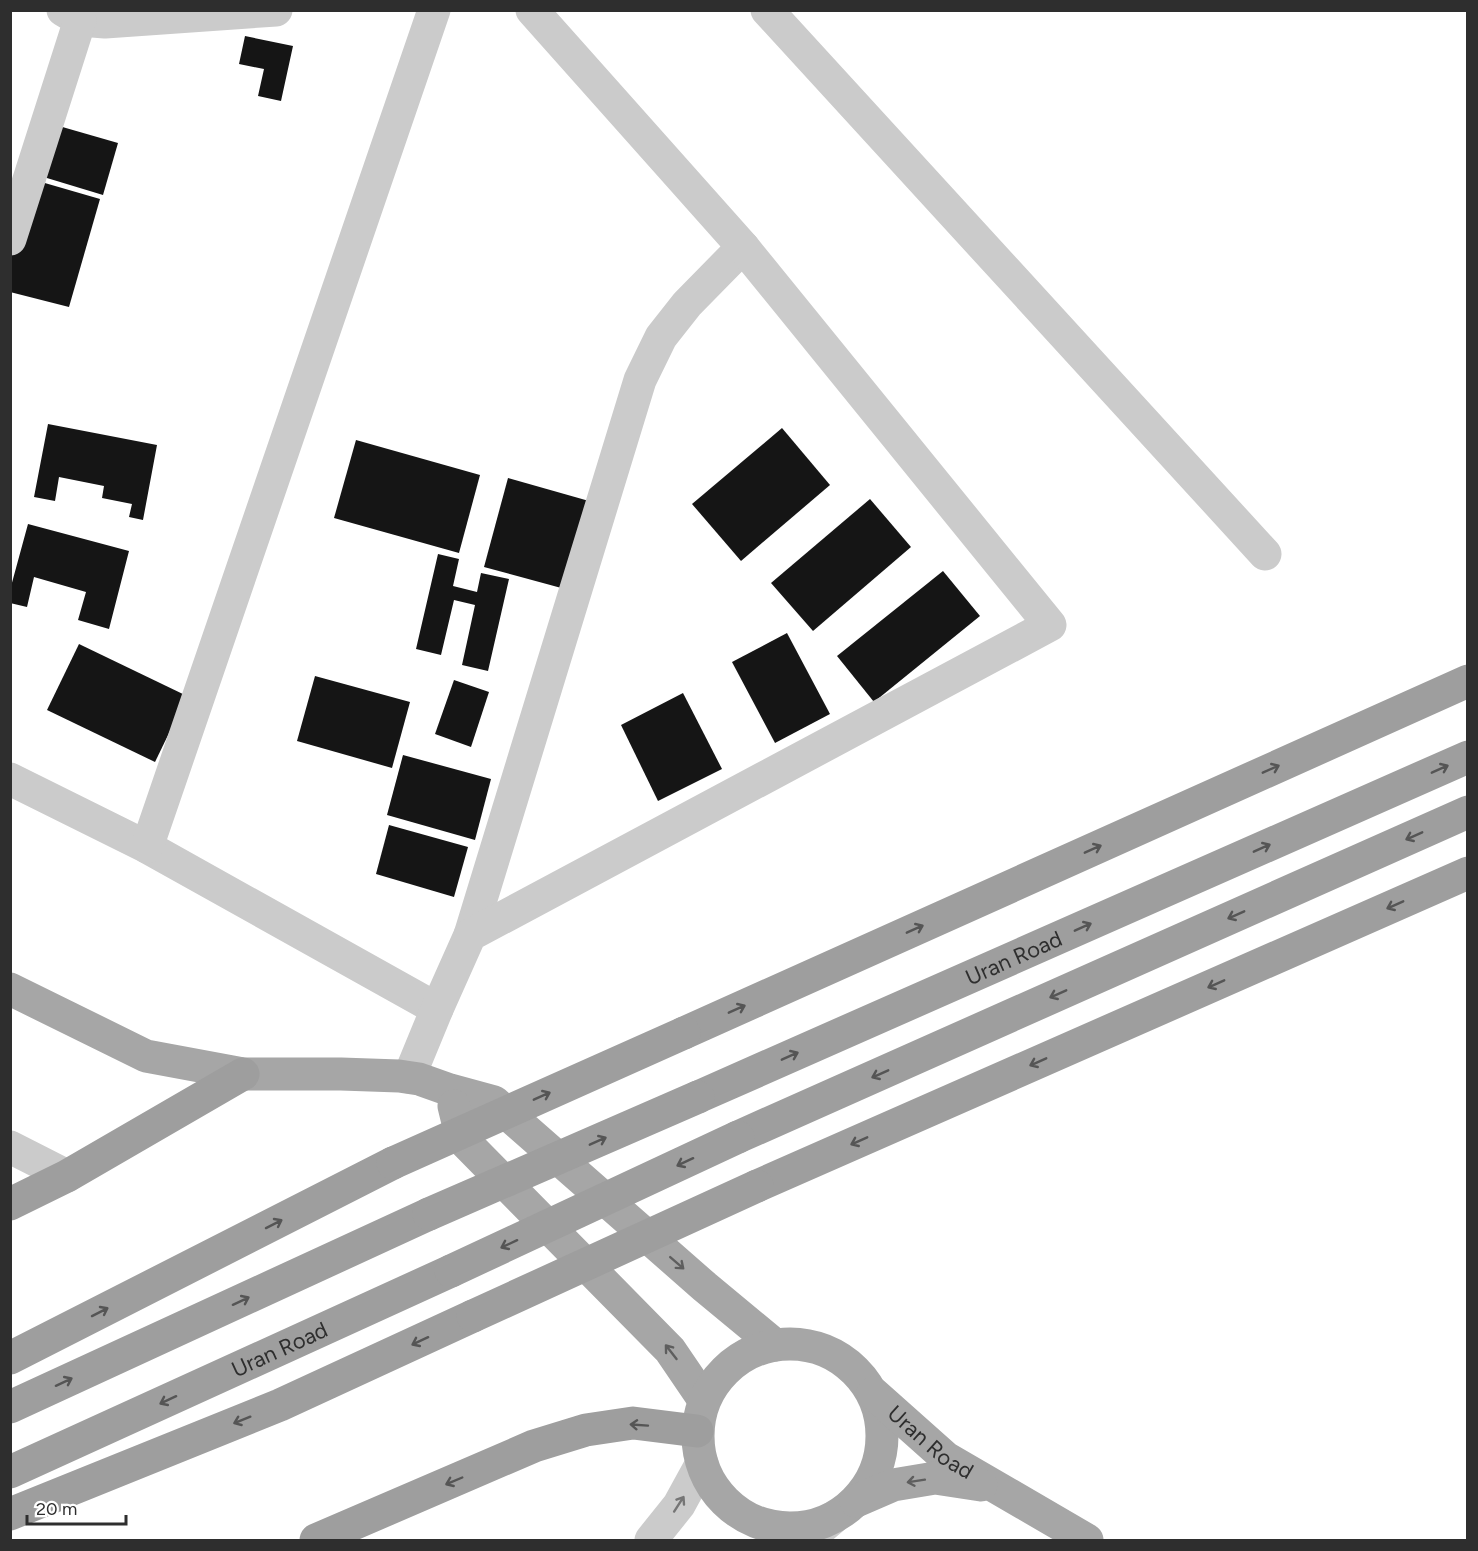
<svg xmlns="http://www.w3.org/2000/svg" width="1478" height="1551" font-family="Figtree,sans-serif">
<rect width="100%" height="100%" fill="#fff"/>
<g fill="#151515">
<path d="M245,36L293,46L281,101L258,96L264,69L239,64Z"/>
<path d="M52,124L118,143L103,195L37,175Z"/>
<path d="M31,179L100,199L69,307L10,292V248Z"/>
<path d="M48,424L157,445L143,520L129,517L132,504L102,498L104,486L59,477L55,501L34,497Z"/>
<path d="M782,428L830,485L741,561L692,504Z"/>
<path d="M356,440L480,475L459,553L334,518Z"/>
<path d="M508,478L589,501L565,589L484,567Z"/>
<path d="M870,499L911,547L813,631L771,583Z"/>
<path d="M28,524L129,551L109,629L78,620L86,592L34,577L27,607L10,603V590Z"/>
<path d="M438,554L459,559L453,586L477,592L481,573L509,579L488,671L462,665L475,605L454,600L441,655L416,649Z"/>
<path d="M943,571L980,616L874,702L837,656Z"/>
<path d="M787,633L830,714L775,743L732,662Z"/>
<path d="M79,644L187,696L155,762L47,710Z"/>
<path d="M315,676L410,702L392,768L297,741Z"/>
<path d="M454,680L489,692L471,747L435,734Z"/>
<path d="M683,693L722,769L658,801L621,725Z"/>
<path d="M403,755L491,779L475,840L387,815Z"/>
<path d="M389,825L468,847L454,897L376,874Z"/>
</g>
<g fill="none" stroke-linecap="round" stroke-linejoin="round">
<g stroke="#cbcbcb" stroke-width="33">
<path d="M63,10L80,20L105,22L276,10"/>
<path d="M767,10L1265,554"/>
<path d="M10,239L80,20"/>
<path d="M10,779L147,847L437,1009"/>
<path d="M147,847L434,10"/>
<path d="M470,935L640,380L661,337L687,304L743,247"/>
<path d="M409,1077L437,1009L470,935L1050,625L743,247L532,10"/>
<path d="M10,1147L67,1176"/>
</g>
<g stroke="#cbcbcb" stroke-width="33">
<path d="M651,1540L679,1505L702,1463"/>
<path d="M807,1540L833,1518"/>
</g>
<g stroke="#a6a6a6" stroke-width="33">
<path d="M10,989L146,1056L243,1074H341L399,1076L419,1079L450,1090L494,1102L705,1287L775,1345"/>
<path d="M454,1106L462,1139L670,1350L704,1400"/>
<circle cx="790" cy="1436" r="92"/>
<path id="s1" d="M873,1393L946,1458L1087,1540"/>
<path d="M856,1501L893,1485L935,1478L981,1485"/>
</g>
<g stroke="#9e9e9e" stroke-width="33">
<path d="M684,1033L1468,681"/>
<path id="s2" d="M698,1097L1468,757"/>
<path d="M738,1137L1468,812"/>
<path d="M757,1186L1468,873"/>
<path d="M10,1204L67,1176L243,1074"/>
<path d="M10,1358L393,1163"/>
<path d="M10,1407L429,1214"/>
<path id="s3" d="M10,1472L451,1271"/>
<path d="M10,1514L280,1405L473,1316"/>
<path d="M316,1540L534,1446L586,1430L633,1423L697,1431"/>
</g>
<g stroke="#9e9e9e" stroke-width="33">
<path d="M393,1163L684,1033"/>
<path d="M429,1214L698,1097"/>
<path d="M451,1271L738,1137"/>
<path d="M473,1316L757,1186"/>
</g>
</g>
<defs><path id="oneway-shaft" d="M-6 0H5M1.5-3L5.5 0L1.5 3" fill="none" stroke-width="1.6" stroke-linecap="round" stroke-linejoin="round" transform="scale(1.5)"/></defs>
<g stroke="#555">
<use href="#oneway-shaft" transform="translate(1271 769) rotate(-24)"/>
<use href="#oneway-shaft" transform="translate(1440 769) rotate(-24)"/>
<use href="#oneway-shaft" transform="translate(1414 836) rotate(156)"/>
<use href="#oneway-shaft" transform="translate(1262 848) rotate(-24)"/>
<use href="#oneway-shaft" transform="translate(1093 849) rotate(-24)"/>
<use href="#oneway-shaft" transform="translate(1395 905) rotate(156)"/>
<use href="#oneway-shaft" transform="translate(1236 915) rotate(156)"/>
<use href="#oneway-shaft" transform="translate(1083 927) rotate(-24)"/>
<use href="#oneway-shaft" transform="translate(915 929) rotate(-24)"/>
<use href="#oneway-shaft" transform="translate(1216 984) rotate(156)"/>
<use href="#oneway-shaft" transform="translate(1058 994) rotate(156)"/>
<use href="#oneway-shaft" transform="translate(737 1009) rotate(-24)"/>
<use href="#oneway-shaft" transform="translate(790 1056) rotate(-24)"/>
<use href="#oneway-shaft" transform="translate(1038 1062) rotate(156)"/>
<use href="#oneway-shaft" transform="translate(880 1074) rotate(156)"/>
<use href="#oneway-shaft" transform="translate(542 1096) rotate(-24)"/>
<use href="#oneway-shaft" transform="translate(598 1141) rotate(-24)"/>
<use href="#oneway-shaft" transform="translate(859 1141) rotate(156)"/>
<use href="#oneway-shaft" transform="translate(685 1162) rotate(155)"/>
<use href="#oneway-shaft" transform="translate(274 1224) rotate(-27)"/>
<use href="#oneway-shaft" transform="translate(509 1244) rotate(155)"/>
<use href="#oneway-shaft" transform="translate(241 1301) rotate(-25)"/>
<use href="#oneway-shaft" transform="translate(100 1312) rotate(-27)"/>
<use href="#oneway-shaft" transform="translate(420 1341) rotate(155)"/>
<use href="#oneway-shaft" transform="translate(64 1382) rotate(-25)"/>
<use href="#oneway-shaft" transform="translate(168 1400) rotate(155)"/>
<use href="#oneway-shaft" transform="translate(242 1420) rotate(158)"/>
<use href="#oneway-shaft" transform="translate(639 1425) rotate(-176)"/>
<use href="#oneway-shaft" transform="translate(454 1481) rotate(157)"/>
</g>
<g stroke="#5e5e5e">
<use href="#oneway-shaft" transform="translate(677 1263) rotate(41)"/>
<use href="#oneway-shaft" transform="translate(671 1352) rotate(-128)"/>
<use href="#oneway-shaft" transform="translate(916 1481) rotate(171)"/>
</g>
<use stroke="#757575" href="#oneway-shaft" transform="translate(679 1504) rotate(-57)"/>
<g text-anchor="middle" stroke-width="6" stroke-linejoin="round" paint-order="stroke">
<g font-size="22" fill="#2e2e2e" stroke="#fff">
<text dy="8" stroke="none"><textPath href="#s2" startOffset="345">Uran Road</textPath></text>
<text dy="8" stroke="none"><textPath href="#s3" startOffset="296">Uran Road</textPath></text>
<text dy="8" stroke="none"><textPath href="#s1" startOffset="76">Uran Road</textPath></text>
</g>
</g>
<rect width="1478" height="1551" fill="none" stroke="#2e2e2e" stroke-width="24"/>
<path d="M27 1515v9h99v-9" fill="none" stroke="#2e2e2e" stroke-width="3"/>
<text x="36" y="1515" font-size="18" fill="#2e2e2e" stroke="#ffffff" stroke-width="4.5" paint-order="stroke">20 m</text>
</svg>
